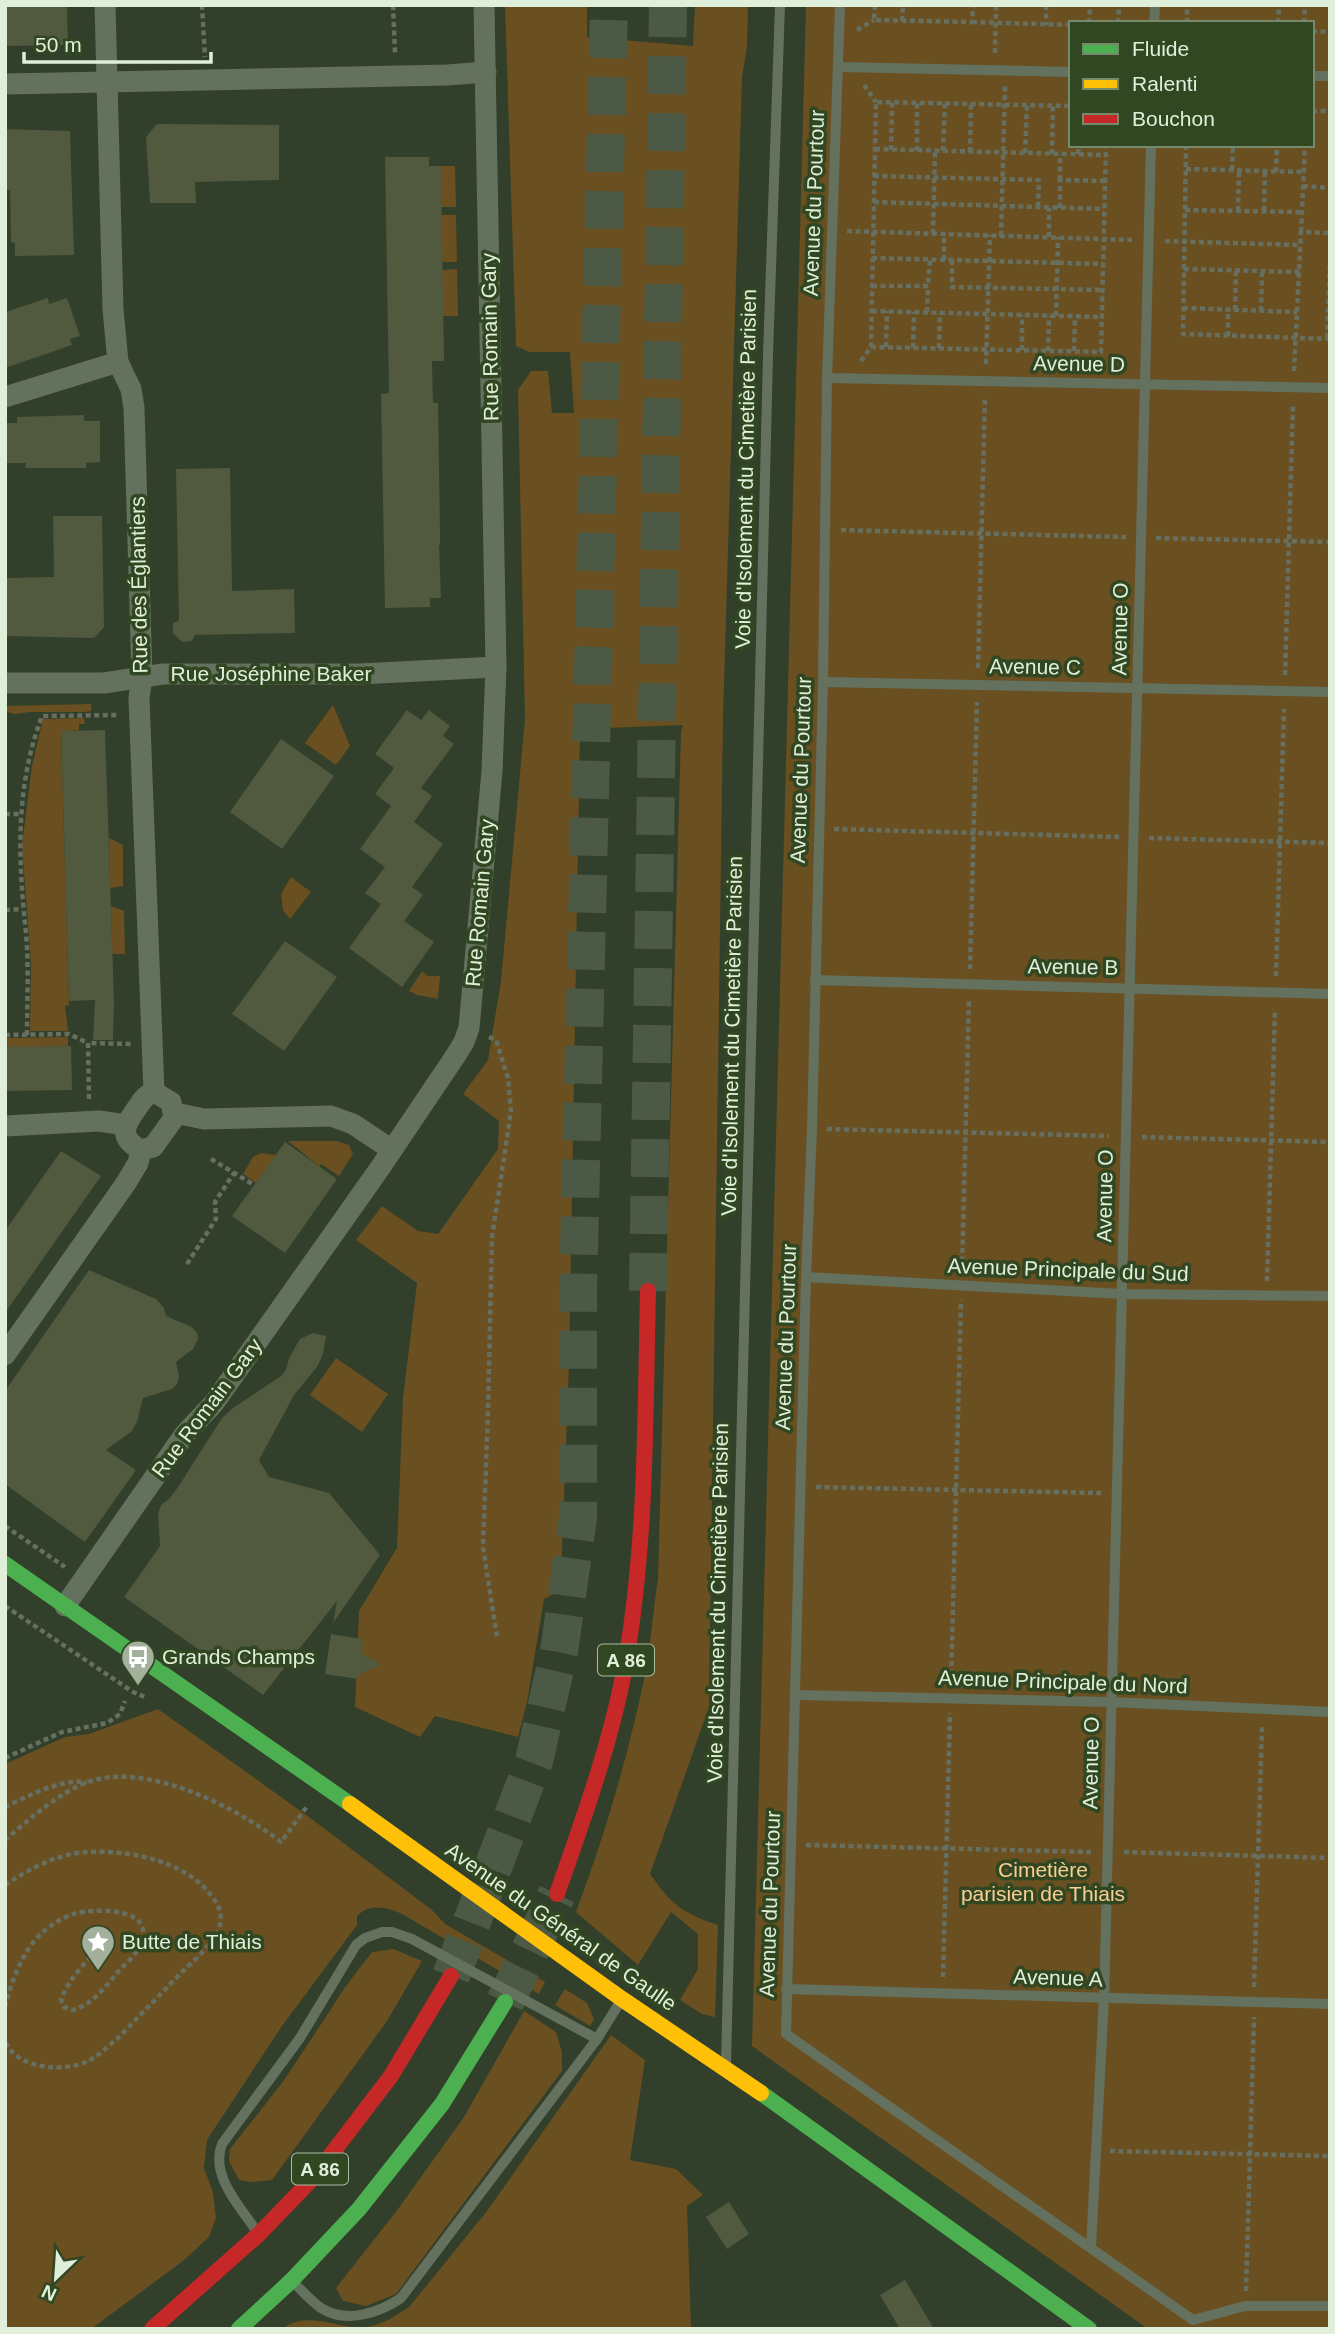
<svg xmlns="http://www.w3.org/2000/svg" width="1335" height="2334" font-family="Helvetica,sans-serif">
<rect width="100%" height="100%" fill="#323f2a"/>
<g fill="#6a4f20" fill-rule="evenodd">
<path d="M505,5H587V37L693,46L695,5H748L747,46L742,78L723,718L709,1707L650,1874C672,1905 682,1913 718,1925L715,2017L702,2014L680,2000L698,1969V1934L671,1912L638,1965L576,1912C605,1835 628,1756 645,1675C651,1643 653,1610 658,1579L681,732L683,725L580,729L569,1365L561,1576L556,1593L544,1599L527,1702L518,1737L435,1716L420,1737L355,1707L359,1611L397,1548L403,1398L417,1283L356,1240L382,1206L418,1231L438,1234L498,1149L499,1121L463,1094L488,1060L501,981L525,719L518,390L531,371H548L552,413H574L570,352H529L516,346Z"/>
<path d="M806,5H1330V2329H1148L752,2046ZM1071,23H1312V145H1071Z"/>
<path d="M441,166H455L456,207H441Z"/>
<path d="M441,215H456L457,262H442Z"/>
<path d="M457,269L458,316H443L442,270Z"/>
<path d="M91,704V711L85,712H30L14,714L5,711V706Z"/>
<path d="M333,705L350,746L336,765L305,743Z"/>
<path d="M84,718L85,724H79V730L61,732L69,1005L65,1006L68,1031H30L31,963L22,845L32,766L43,719Z"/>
<path d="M109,838L123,845V886L110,888Z"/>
<path d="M291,877L311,892L290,919L283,910L281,894Z"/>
<path d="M111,906L124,911L125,954H112Z"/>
<path d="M422,971L428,976H440L438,999L417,995L409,991Z"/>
<path d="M68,1037V1046L5,1048V1038Z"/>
<path d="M288,1141H336L349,1145L353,1154L339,1176L321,1164L319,1166Z"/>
<path d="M261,1153L276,1155L256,1183L243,1174L253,1157Z"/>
<path d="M336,1358L388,1394L362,1432L310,1395Z"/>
<path d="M158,1709L309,1817L432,1910L445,1924L545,1982L539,1994L402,1914C387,1907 370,1903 357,1916V1925L282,2026L207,2140L204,2168L213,2192L216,2218L209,2237L183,2261L91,2329H5V1764L65,1737L89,1734Z"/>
<path d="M393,1949L422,1961L387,2021L272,2180L251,2182L239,2180L229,2161L230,2149L285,2079L346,1986L372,1952Z"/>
<path d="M565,1989L587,2003L594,2019L590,2026L555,2005Z"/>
<path d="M524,2011L556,2032L562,2052V2071L396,2294L366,2306L343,2301L336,2288L398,2209L464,2117Z"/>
<path d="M611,2035L645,2060L630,2160L676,2169L703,2195L687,2206L691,2329H282C309,2309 337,2330 366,2327C383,2325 397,2315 410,2306L487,2211Z"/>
</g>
<g fill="#51593f">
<path d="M5,5H67L68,45L5,46Z"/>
<path d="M157,124L279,125V180L195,182L196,203H150L146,137Z"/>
<path d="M5,129L70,131L74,255L15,256V243L11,242L10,190H5Z"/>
<path d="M385,157H429V166H441L444,361H432L433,403H438L440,530V545H439L441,598H430V607L385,608L381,394L389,393Z"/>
<path d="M48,298L49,304L67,298L80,336L70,339L72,345L5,368V312Z"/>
<path d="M84,415V421H100V462L86,463V468H25L26,463H7V423H17V417Z"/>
<path d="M230,468L232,591L294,589L295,633L195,635L192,641L182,642L173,633V623L179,620L176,469Z"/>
<path d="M53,516H102L104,627L94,638L5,636V578L54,577Z"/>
<path d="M407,710L421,720L429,710L450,726L443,736L454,744L421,788L432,796L414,822L443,844L412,887L423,895L404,921L434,942L402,987L349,948L381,904L365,893L385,867L360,849L391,806L375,794L394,768L375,754Z"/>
<path d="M105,730L114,1000L113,1040H93L95,1000L69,1001L61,731Z"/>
<path d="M281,739L334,776L282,849L230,812Z"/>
<path d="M285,941L337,977L284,1051L232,1014Z"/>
<path d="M71,1046L72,1090L5,1091V1047Z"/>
<path d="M285,1142L337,1179L285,1253L232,1216Z"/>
<path d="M61,1151L101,1176L5,1313V1231Z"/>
<path d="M89,1270L156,1299L164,1308L166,1316L192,1327L197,1333L198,1339L193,1349L176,1362L179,1377L177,1384L172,1389L143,1398L137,1422L132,1431L106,1450L136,1470L85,1542L5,1484V1391Z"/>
<path d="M313,1333L326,1336L323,1354L317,1367L294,1395L259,1460L269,1477L329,1493L380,1555L333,1623L337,1601L263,1695L124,1597L160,1546L158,1514L161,1505L169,1499L178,1487L222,1418L233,1408L281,1376L286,1370L289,1358L300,1339Z"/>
<path d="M331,1634L363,1639L361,1653L381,1665L358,1675V1679L325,1674Z"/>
<path d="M729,2202L749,2234L727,2249L706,2217Z"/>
<path d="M905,2280L934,2329H900L880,2295Z"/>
</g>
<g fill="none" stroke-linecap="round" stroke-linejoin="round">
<g stroke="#4c5944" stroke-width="38" stroke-dasharray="38 19" stroke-linecap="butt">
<path d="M648,1291L668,5"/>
<path d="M451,1976L534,1761L559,1652L578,1518V1291L609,5"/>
<path d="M505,2002L557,1894"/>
</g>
<g stroke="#666f60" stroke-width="4.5" stroke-dasharray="5 3.5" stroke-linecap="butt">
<path d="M202,5L205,57"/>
<path d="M393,5L395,53"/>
<path d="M875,5L874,20L972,22L973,5"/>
<path d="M1046,5V25"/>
<path d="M902,21L903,5"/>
<path d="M972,22L1071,25"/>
<path d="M1089,23L1090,5"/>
<path d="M1118,23L1119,5"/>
<path d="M1187,23V5"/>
<path d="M1278,23L1279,5"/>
<path d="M1304,23L1305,5"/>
<path d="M857,30L874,20"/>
<path d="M1312,31L1330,32"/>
<path d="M995,53L996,5"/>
<path d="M864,85L876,102"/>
<path d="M1312,111H1330"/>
<path d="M1186,145L1183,334L1330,339"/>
<path d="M875,149L1105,155"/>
<path d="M891,150L892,102"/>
<path d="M917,151V103"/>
<path d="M943,151L945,103"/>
<path d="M970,152L971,104"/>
<path d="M1025,153L1027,105"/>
<path d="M1052,154L1053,106"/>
<path d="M1078,154L1079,145"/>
<path d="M1186,169L1304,172"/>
<path d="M1232,170L1233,145"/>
<path d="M1276,172L1277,145"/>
<path d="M874,176L1039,180L1038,207"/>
<path d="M1060,180V154"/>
<path d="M1303,186L1330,188"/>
<path d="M874,202L1104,209"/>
<path d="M1060,208V180L1105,181"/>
<path d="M1185,210L1302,212"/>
<path d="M1238,211L1239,171"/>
<path d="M1264,211L1265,171"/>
<path d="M847,231L1132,240"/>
<path d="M1301,232L1305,145"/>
<path d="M933,234L935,151"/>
<path d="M1001,236L1005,86"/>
<path d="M1049,237V208"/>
<path d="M1165,241L1301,245"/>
<path d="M872,258L1103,264"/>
<path d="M944,260V234"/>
<path d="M952,260V287L1103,290"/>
<path d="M1184,269L1300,272"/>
<path d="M872,286H928L930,260"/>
<path d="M1183,308L1297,312"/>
<path d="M1235,310L1236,270"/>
<path d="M872,311L1102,317"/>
<path d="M1261,311L1262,271"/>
<path d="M927,312L928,286"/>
<path d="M1056,316L1058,237"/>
<path d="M1228,336V309"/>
<path d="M1327,338L1330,261"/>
<path d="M871,347L1101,352L1106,145"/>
<path d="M886,347L887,311"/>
<path d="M913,348L914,312"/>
<path d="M939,348L940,313"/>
<path d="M1022,350V315"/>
<path d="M1048,351L1049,316"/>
<path d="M1074,351L1075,317"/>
<path d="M861,361L871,347L876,102L1071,106"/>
<path d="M986,364L990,235"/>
<path d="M1294,371L1301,232L1330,233"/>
<path d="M841,530L1126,537"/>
<path d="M1156,538L1330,542"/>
<path d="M978,668L985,397"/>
<path d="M1285,675L1293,404"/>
<path d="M5,814H21"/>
<path d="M834,829L1119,837"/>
<path d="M1149,838L1330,843"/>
<path d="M5,910L22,909"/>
<path d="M970,969L977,702"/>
<path d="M1276,976L1284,709"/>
<path d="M5,1035L69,1034L88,1043"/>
<path d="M27,1035C27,1001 29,967 26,933C18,859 15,787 42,716L117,715"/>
<path d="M489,1037L496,1040L508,1078L511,1111L492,1237L488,1411L483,1547L497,1637"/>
<path d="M89,1099L88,1043L131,1044"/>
<path d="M827,1129L1109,1136"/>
<path d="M1142,1137L1330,1142"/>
<path d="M211,1159L254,1185"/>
<path d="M187,1264L216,1219L215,1202L234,1173"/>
<path d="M962,1270L969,999"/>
<path d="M1267,1281L1275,1010"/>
<path d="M816,1487L1101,1493"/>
<path d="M5,1526L65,1567"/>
<path d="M5,1606L133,1692L145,1697"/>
<path d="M951,1683L961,1300"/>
<path d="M5,1758L62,1732L107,1723L120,1714L125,1701"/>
<path d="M5,1807C30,1795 60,1779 87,1782"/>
<path d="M5,1840C30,1819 58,1793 88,1782C146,1761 236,1807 281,1842L308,1805"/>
<path d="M806,1845L1091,1852"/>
<path d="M1124,1852L1330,1858"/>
<path d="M5,1885C29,1869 59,1853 88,1852C129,1850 183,1860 210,1894C218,1904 224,1914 219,1928C213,1945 195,1959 182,1972C161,1994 140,2015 119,2037C109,2045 100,2055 88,2061C64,2073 16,2069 5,2041"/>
<path d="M943,1977L950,1713"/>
<path d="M1254,1987L1262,1726"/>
<path d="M5,2007C12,1980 23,1949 44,1931C54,1923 65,1916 77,1913C96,1909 148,1907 143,1937C141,1951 127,1962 118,1972C106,1986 92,2005 73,2010L64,2007L61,1999C70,1977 88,1960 104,1943"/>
<path d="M1110,2151L1330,2156"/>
<path d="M1246,2291L1254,2017"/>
</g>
<g stroke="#64715e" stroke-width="10">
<path d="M840,5L827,378L823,682L812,1128L806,1277L786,2034L1193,2320L1245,2306H1330"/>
<path d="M1154,23L1155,5"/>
<path d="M839,67L1071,72"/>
<path d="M1312,76H1330"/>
<path d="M827,378L1330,388"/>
<path d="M823,682L1330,692"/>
<path d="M815,980L1330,994"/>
<path d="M806,1277L1122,1294L1330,1296"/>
<path d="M796,1695L1111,1702L1330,1712"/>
<path d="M786,1989L1330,2004"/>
<path d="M726,2063L768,355L780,5"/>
<path d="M255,2229C239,2205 210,2175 222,2144L300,2038L356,1945L365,1938L382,1932H392L412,1939L597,2039"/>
<path d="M1091,2247L1104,1998L1151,145"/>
<path d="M296,2285C304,2293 312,2302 321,2308C346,2324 379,2313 401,2298L597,2039L620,2002"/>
</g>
<g stroke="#64715e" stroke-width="21">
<path d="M105,5L113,309L118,362L131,389L134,408L142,676L139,698L154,1092"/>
<path d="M5,84L447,75L486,72"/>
<path d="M5,397L118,362"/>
<path d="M5,683H104L163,674H360L496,667"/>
<path d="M154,1092L171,1102L174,1118L153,1147L141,1150C117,1137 125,1125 137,1108C142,1101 145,1095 154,1092Z"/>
<path d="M175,1113L204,1119L331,1116L353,1124L392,1150"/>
<path d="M5,1126L99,1121L126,1125"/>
<path d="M5,1355L126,1183L138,1163L141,1150"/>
<path d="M65,1606L184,1435L214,1403L380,1168L456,1055L464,1042L469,1028L492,771L496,667L484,5"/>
</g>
<g stroke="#4caf50" stroke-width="16">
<path d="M5,1564L350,1804"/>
<path d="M761,2093L1089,2329"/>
<path d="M239,2329L291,2281L359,2209L442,2104L505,2002"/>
</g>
<path stroke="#ffc107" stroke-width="16" d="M350,1804L622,1999L761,2093"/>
<g stroke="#c62828" stroke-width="16">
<path d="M557,1894C583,1820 611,1743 625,1666C647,1542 645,1416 648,1291"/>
<path d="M152,2329L259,2234L314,2177L391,2076L451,1976"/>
</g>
</g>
<defs>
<g id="bus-pin" transform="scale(1.75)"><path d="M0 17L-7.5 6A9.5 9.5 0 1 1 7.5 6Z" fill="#a3b19c" stroke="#304722"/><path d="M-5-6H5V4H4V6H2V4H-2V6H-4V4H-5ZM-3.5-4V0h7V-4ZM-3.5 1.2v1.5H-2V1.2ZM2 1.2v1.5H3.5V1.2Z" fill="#fff"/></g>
<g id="sight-pin" transform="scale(1.75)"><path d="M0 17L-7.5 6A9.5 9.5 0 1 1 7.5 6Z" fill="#a3b19c" stroke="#304722"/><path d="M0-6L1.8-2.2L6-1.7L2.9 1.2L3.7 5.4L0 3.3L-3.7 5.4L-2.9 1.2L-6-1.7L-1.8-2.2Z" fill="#fff"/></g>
</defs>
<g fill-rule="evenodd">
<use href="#bus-pin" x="138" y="1657"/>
<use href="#sight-pin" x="98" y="1942"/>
</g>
<g text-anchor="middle" stroke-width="7" stroke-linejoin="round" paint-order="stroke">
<g fill="#304722" stroke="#abbda2" stroke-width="2">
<rect x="598" y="1644.5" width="56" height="31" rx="5"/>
<rect x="292" y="2153.5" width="56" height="31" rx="5"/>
</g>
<g font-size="19" font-weight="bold" fill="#e0efd9">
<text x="626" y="1667">A 86</text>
<text x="320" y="2176">A 86</text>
</g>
<g font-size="21" fill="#e0efd9" stroke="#304722">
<text transform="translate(814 203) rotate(-88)" y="7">Avenue du Pourtour</text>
<text transform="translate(490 337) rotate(-91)" y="7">Rue Romain Gary</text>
<text transform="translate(1079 364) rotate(1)" y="7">Avenue D</text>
<text transform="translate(746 469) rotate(-89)" y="7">Voie d'Isolement du Cimetière Parisien</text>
<text transform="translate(139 585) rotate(-91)" y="7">Rue des Églantiers</text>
<text transform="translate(1120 629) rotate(-89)" y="7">Avenue O</text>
<text transform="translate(1035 667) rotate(1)" y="7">Avenue C</text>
<text x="271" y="681">Rue Joséphine Baker</text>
<text transform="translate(801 770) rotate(-88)" y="7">Avenue du Pourtour</text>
<text transform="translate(480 903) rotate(-85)" y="7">Rue Romain Gary</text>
<text transform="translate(1073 967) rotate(1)" y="7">Avenue B</text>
<text transform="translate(732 1036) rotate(-89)" y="7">Voie d'Isolement du Cimetière Parisien</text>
<text transform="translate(1105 1196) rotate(-89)" y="7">Avenue O</text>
<text transform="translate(1068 1270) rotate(2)" y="7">Avenue Principale du Sud</text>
<text transform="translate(786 1337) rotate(-88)" y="7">Avenue du Pourtour</text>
<text transform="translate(207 1408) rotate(-53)" y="7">Rue Romain Gary</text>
<text transform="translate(718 1603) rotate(-89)" y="7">Voie d'Isolement du Cimetière Parisien</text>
<text transform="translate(1063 1682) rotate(2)" y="7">Avenue Principale du Nord</text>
<text transform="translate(1091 1763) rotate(-89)" y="7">Avenue O</text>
<text transform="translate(770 1904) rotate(-88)" y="7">Avenue du Pourtour</text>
<text transform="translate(561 1927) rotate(35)" y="7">Avenue du Général de Gaulle</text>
<text transform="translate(1058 1978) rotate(2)" y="7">Avenue A</text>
</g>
<g font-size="21" fill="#e0efd9" stroke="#304722" text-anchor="start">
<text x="162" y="1664">Grands Champs</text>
<text x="122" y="1949">Butte de Thiais</text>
</g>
<g font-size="21" fill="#face91" stroke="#304722">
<text x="1043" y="1877">Cimetière<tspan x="1043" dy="24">parisien de Thiais</tspan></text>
</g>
</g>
<rect width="1335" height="2334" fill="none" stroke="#e0efd9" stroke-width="14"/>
<rect x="1069" y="21" width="245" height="126" fill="#304722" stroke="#768a6b" stroke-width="2"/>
<rect x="1083" y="44" width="35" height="10" fill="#4caf50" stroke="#768a6b" stroke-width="2"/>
<text x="1132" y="56" font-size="21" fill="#e0efd9">Fluide</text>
<rect x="1083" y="79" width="35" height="10" fill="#ffc107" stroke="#768a6b" stroke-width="2"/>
<text x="1132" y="91" font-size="21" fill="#e0efd9">Ralenti</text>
<rect x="1083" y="114" width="35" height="10" fill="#c62828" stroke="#768a6b" stroke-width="2"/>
<text x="1132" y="126" font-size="21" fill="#e0efd9">Bouchon</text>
<g transform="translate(56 2278) rotate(205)" stroke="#304722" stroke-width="5" paint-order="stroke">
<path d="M0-5L12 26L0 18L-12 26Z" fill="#e0efd9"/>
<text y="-10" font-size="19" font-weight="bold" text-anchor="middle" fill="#e0efd9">N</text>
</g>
<path d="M24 52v10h187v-10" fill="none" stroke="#e0efd9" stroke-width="3.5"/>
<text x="35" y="52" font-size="21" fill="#e0efd9" stroke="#304722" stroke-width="5" paint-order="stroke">50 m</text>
</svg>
